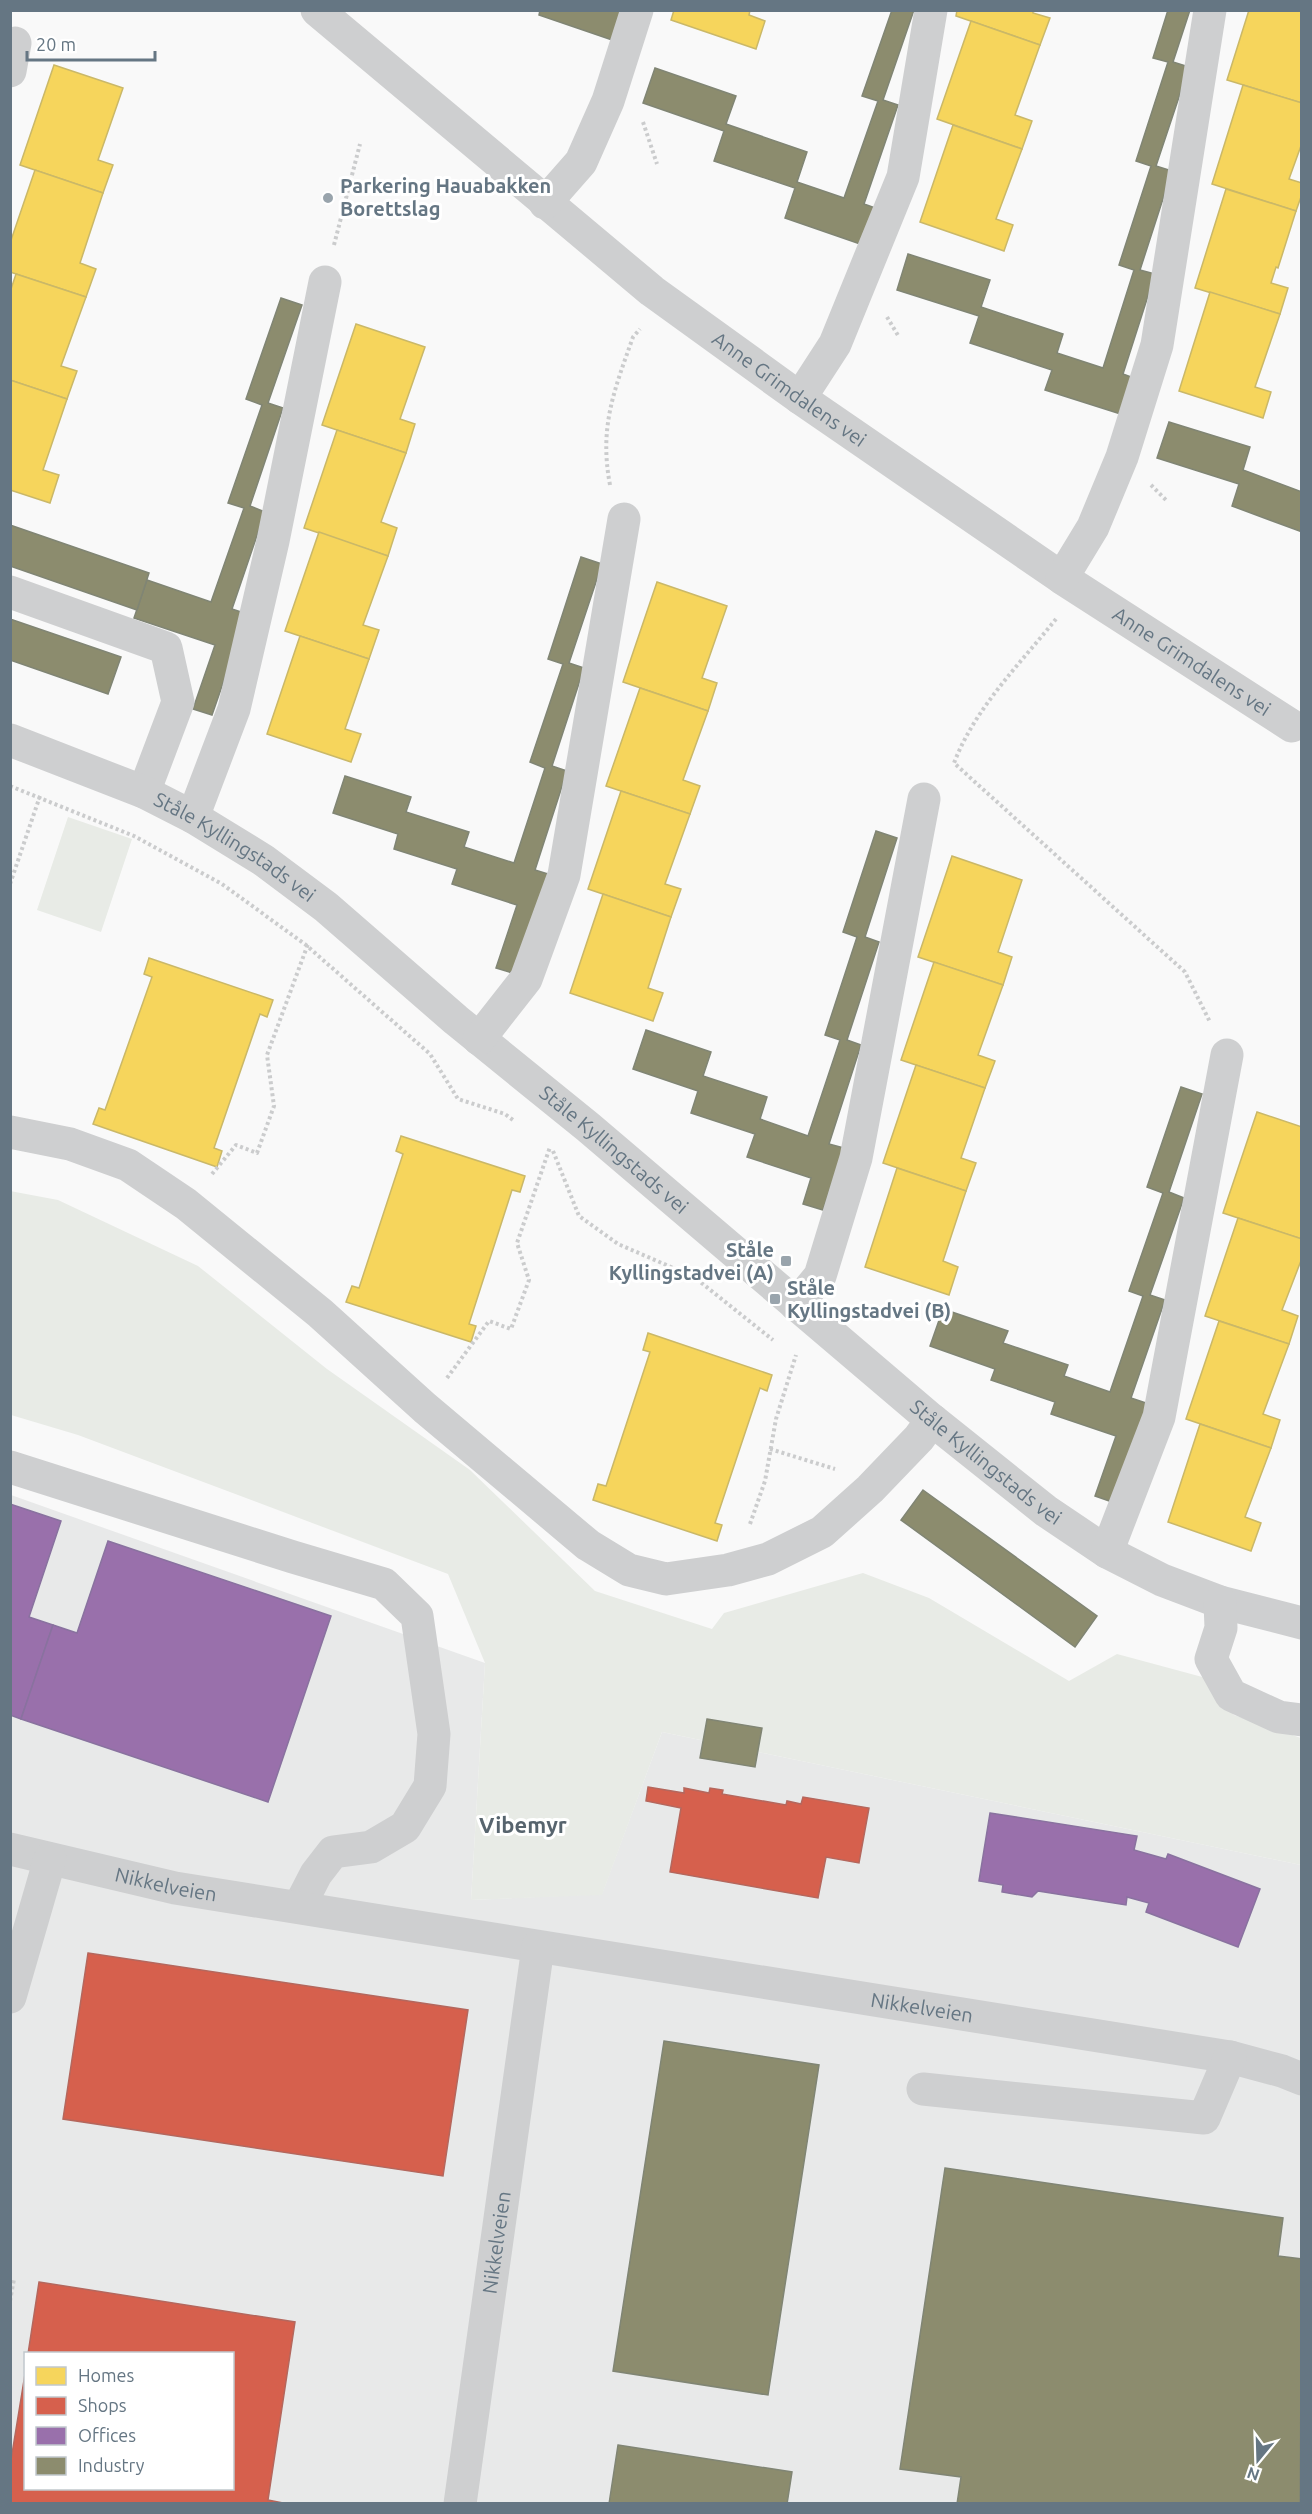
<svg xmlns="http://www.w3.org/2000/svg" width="1312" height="2514" font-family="Ubuntu,sans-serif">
<rect width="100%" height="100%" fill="#f9f9f9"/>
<path fill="#e8e9e9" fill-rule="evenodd" d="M11,1495L485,1663L471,1900L602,1894L662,1732L1301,1865V2503L11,2504ZM26,2354H232V2488H26Z"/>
<g fill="#e8ebe6">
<path d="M68,817L132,839L101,932L37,910Z"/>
<path d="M10,1191L58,1200L198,1266L327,1369L470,1470L595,1591L712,1629L724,1613L863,1573L929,1598L1069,1681L1117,1654L1206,1678L1234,1715L1301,1738V1865L662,1732L602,1895L471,1900L485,1663L448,1574L78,1435L11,1415Z"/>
</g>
<g fill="#f6d55c" stroke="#cab868" stroke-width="1.5">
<path d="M674,10H750L749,15L765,21L756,49L671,20Z"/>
<path d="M957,10H1033V13L1050,18L1040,45L956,16Z"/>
<path d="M1249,10H1302V103L1227,80Z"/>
<path d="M971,21L1040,45L1015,115L1032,121L1022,149L937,119Z"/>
<path d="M54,65L123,88L98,160L113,165L103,193L20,165Z"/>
<path d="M1243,85L1302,103V143L1289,179L1302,183V194L1296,211L1212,184Z"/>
<path d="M953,125L1022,149L996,219L1013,225L1004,251L920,222Z"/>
<path d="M35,170L103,193L80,263L96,269L86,297L10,272V243Z"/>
<path d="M1226,189L1296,211L1278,268L1276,267L1271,283L1288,288L1280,314L1195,288Z"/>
<path d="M16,274L86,297L61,366L77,371L67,399L10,380V292Z"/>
<path d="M1210,292L1280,314L1255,387L1271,392L1263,418L1179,391Z"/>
<path d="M356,324L425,347L400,419L415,424L406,453L322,425Z"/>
<path d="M10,380L67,399L43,470L59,475L50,503L10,490Z"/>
<path d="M337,430L406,453L381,522L397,528L388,556L304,528Z"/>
<path d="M319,532L388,556L363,625L379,630L369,659L285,631Z"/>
<path d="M657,582L727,606L702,678L717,683L708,711L623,682Z"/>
<path d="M300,636L369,659L345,729L361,734L351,762L267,734Z"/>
<path d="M640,688L708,711L683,780L700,786L690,814L606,786Z"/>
<path d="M621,791L690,814L665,884L681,889L671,917L588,889Z"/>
<path d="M952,856L1022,880L998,952L1012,957L1003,985L918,957Z"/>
<path d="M603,894L671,917L648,988L663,993L653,1021L570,993Z"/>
<path d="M149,958L273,1000L267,1017L260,1014L214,1148L222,1151L217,1167L93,1124L99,1108L105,1110L152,977L144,974Z"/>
<path d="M934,962L1003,985L978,1055L995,1061L985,1088L901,1060Z"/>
<path d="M916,1065L985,1088L961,1158L976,1163L966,1191L883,1163Z"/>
<path d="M1257,1112L1302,1127V1239L1223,1213Z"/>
<path d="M401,1136L525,1176L520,1192L512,1190L469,1324L476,1326L471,1342L346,1302L352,1286L359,1288L403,1154L396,1151Z"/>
<path d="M897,1168L966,1191L943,1261L958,1267L949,1295L865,1267Z"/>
<path d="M1238,1218L1302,1239V1258L1282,1310L1298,1316L1289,1344L1205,1316Z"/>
<path d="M1219,1321L1289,1344L1263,1414L1280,1420L1271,1448L1186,1419Z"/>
<path d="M648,1333L772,1375L767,1391L760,1388L715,1523L722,1525L717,1541L593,1500L598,1484L606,1486L650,1352L643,1350Z"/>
<path d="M1200,1424L1271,1448L1245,1517L1261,1523L1251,1551L1168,1522Z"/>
</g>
<g fill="#d6604d" stroke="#b4675d" stroke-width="1.5">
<path d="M648,1787L684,1793V1788L709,1793L710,1788L723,1790L722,1794L786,1805L787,1801L801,1804L803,1797L869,1808L859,1863L826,1857L818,1898L670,1872L681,1808L646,1801Z"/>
<path d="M88,1953L468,2010L443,2176L63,2119Z"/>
<path d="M39,2282L295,2322L268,2500L288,2504H10V2466L26,2368V2488H232V2354H28Z"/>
</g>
<g fill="#9970ab" stroke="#89729f" stroke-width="1.5">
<path d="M10,1504L61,1521L29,1617L53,1625L21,1719L10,1715Z"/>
<path d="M108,1541L331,1616L268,1802L21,1719L53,1625L77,1633Z"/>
<path d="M990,1813L1137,1836L1134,1850L1166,1859L1168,1854L1260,1889L1238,1947L1146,1912L1149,1903L1127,1897L1126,1905L1038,1891L1032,1897L1002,1892L1003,1885L979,1881Z"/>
</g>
<g fill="#8c8c6e" stroke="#808574" stroke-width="1.5">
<path d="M540,10H632L621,43L539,15Z"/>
<path d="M892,10H914L883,100L898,105L864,204L878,209L866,246L785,218L795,188L714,161L724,131L643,103L655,68L736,96L726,124L807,152L797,182L844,198L878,101L862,96Z"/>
<path d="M1168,10H1190L1173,62L1189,67L1156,166L1172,171L1140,270L1155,274L1123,374L1139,380L1127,416L1045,390L1052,370L970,343L979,316L897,290L908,254L990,280L981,307L1063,334L1057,353L1103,368L1134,270L1119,265L1151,166L1136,161L1168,62L1153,58Z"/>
<path d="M281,298L302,305L268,403L283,408L250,506L265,512L232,609L247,614L212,715L193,709L215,645L134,618L147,580L211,602L244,508L228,503L262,405L246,399Z"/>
<path d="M1169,422L1250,447L1243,470L1302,492V532L1232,506L1239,484L1157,458Z"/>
<path d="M10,525L149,573L137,610L10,566Z"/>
<path d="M581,557L602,564L569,663L584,668L552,766L567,771L535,870L548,874L516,974L496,968L517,905L452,884L457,869L394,849L398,834L333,813L345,776L411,797L406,812L469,832L464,847L514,863L545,768L530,762L563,664L548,659Z"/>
<path d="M10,619L121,657L108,694L10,660Z"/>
<path d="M876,831L897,838L865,937L879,942L847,1040L861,1045L829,1144L844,1148L823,1210L803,1204L811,1178L747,1157L755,1134L691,1113L698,1091L633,1069L646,1030L711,1052L703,1076L767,1097L760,1119L808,1136L840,1040L825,1035L857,937L843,932Z"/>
<path d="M1181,1087L1202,1094L1169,1192L1184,1198L1150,1295L1165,1300L1131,1398L1149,1404L1115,1503L1095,1496L1116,1436L1051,1414L1055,1402L991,1380L995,1369L930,1346L943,1309L1008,1331L1003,1343L1068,1365L1064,1376L1110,1392L1143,1296L1129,1291L1163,1193L1147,1187Z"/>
<path d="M923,1490L1097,1616L1075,1647L901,1520Z"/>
<path d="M707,1719L762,1728L755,1767L700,1758Z"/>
<path d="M664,2041L819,2065L768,2395L613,2371Z"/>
<path d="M945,2168L1283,2218L1278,2256L1302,2259L1300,2504H957L961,2477L900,2469Z"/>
<path d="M618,2445L792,2472L787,2504H609Z"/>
</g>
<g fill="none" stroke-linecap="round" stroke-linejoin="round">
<g stroke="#cbcccd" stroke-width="4" stroke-dasharray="3 3" stroke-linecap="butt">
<path d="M643,122L657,164"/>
<path d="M334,245L360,144"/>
<path d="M887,317L899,337"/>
<path d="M610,485C599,427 614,391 633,337L640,329"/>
<path d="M1151,485L1167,501"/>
<path d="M1056,619C1019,665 975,708 954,763L1185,972L1210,1022"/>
<path d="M10,786L134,836L222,884L306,945L430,1054L458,1099L505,1114L513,1120"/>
<path d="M10,884L40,796"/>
<path d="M553,1151L579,1216L618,1244L694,1277L773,1340"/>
<path d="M212,1174L236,1145L257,1153L274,1106L267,1055L308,944"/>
<path d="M447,1378L489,1321L511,1329L529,1280L517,1243L550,1147"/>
<path d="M770,1449L835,1469"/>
<path d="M750,1524L765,1481L776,1419L796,1355"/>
<path d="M10,2301L14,2279"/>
</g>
<g stroke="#cecfd0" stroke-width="33">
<path id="s1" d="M317,10L652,291L800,398L1062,578L1292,726"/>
<path d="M10,71L15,43"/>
<path d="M545,203L581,162L608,101L637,10"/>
<path d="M800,398L835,344L903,177L931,10"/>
<path d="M1062,578L1093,527L1122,457L1157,345L1210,10"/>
<path d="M10,592L166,648L178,702L144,792"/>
<path id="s2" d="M10,740L144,792L193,817L263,860L326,907L456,1020L588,1127L932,1420L1046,1511L1107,1552L1162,1580L1220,1602L1302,1623"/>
<path d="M193,817L234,709L273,541L325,282"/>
<path d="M479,1039L526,979L564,875L624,519"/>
<path d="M10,1132L70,1144L128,1165L186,1204L320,1313L425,1408L588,1545L629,1570L666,1579L728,1570L768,1559L822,1532L870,1489L919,1438L932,1420"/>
<path d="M796,1305L820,1276L856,1158L924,799"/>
<path d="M10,1467L293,1557L384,1584L417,1616L434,1734L430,1786L405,1827L371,1847L333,1852L316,1874L299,1907"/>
<path d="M1107,1552L1159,1417L1227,1055"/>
<path d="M1220,1602L1221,1628L1211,1659L1231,1695L1279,1717L1302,1720"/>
<path id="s3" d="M10,1849L175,1888L1230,2057L1282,2071L1302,2079"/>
<path d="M10,1997L50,1859"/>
<path d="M923,2089L1204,2118L1230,2057"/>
<path id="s4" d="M460,2504L538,1947"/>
</g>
</g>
<g fill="#99a4ac" stroke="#fff" stroke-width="2">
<circle cx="328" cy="198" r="6"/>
<rect x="780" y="1255" width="12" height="12" rx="3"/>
<rect x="769" y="1293" width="12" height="12" rx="3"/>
</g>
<g text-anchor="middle" stroke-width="6" stroke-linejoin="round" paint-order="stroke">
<g font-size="20" font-weight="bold" fill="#657683" stroke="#fff" text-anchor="start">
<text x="340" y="193">Parkering Hauabakken<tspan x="340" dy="23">Borettslag</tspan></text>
<text x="774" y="1257" text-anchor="end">Ståle<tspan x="774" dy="23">Kyllingstadvei (A)</tspan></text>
<text x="787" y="1295">Ståle<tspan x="787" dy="23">Kyllingstadvei (B)</tspan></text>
</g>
<g font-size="20" fill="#657683" stroke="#fff">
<text dy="7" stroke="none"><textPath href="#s1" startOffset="606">Anne Grimdalens vei</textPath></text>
<text dy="7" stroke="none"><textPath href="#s1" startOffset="1092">Anne Grimdalens vei</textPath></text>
<text dy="7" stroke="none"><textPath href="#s2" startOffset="250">Ståle Kyllingstads vei</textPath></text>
<text dy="7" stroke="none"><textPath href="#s2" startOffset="736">Ståle Kyllingstads vei</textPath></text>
<text dy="7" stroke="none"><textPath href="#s2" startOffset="1222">Ståle Kyllingstads vei</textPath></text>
<text dy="7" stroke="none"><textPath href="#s3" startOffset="160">Nikkelveien</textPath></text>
<text dy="7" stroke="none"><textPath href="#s3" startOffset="926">Nikkelveien</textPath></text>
<text dy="7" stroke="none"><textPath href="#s4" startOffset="264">Nikkelveien</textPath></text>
</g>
<g font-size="22" font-weight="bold" fill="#57646e" stroke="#fff">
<text x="523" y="1833">Vibemyr</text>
</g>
</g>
<rect width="1312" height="2514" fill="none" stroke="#657683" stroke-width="24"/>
<rect x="24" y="2352" width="210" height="138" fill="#ffffff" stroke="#c1c8cd" stroke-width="1.5"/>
<rect x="36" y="2367" width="30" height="18" fill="#f6d55c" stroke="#c1c8cd" stroke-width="1.5"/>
<text x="78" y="2382" font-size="18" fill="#657683">Homes</text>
<rect x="36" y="2397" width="30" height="18" fill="#d6604d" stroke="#c1c8cd" stroke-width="1.5"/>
<text x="78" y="2412" font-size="18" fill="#657683">Shops</text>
<rect x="36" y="2427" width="30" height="18" fill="#9970ab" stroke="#c1c8cd" stroke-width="1.5"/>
<text x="78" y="2442" font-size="18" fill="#657683">Offices</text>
<rect x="36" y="2457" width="30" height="18" fill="#8c8c6e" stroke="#c1c8cd" stroke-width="1.5"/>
<text x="78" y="2472" font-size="18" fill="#657683">Industry</text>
<g transform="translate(1258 2460) rotate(199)" stroke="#ffffff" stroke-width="4.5" paint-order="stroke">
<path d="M0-4.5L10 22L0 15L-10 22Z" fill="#657683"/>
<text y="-9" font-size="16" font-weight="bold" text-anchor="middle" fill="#657683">N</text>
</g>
<path d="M27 51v9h128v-9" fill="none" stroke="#657683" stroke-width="3"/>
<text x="36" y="51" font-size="18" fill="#657683" stroke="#ffffff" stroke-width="4.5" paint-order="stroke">20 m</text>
</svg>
